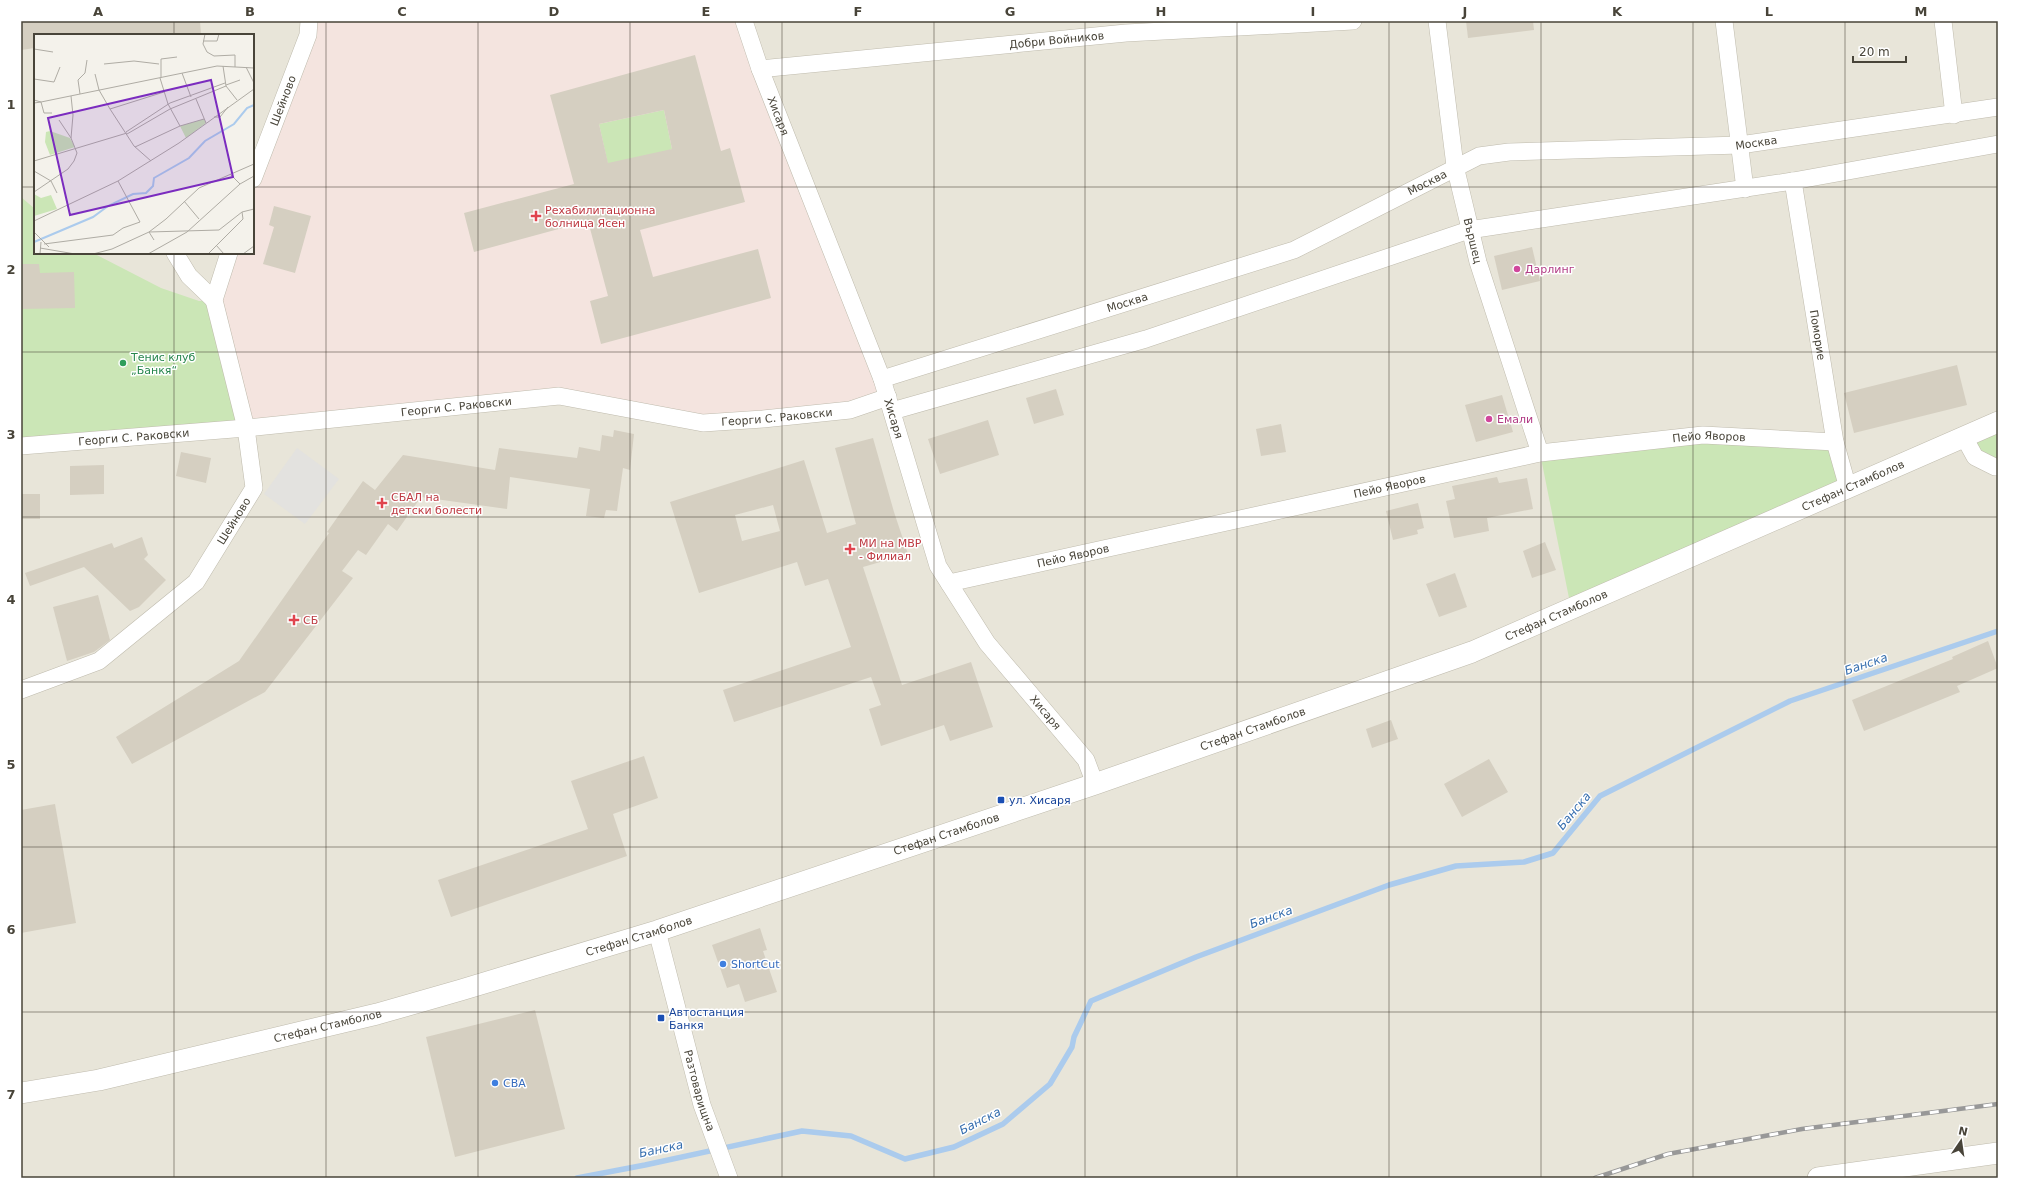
<svg xmlns="http://www.w3.org/2000/svg" width="2019" height="1199" font-family="'DejaVu Sans',sans-serif">
<rect width="100%" height="100%" fill="#f4f2eb"/>
<path fill="#e8e5d9" fill-rule="evenodd" d="M21,21H1998V1178H21ZM35,35H253V253H35Z"/>
<path fill="#f4e4df" d="M309,21H744L888,397L703,423L559,396L246,428L214,300L229,253H253V179Z"/>
<g fill="#cbe6b6">
<path d="M664,110L672,149L611,178L599,124Z"/>
<path d="M21,197L35,209V253H93L161,288L199,301H206L238,421L21,438Z"/>
<path d="M1998,422V467L1964,437Z"/>
<path d="M1703,435L1835,442L1848,488L1571,608L1540,453Z"/>
</g>
<path fill="#e3e2df" d="M297,448L339,479L305,524L264,494Z"/>
<g fill="none" stroke-linecap="round" stroke-linejoin="round">
<path stroke="#abcbed" stroke-width="5.5" d="M577,1178L645,1165L802,1131L851,1136L905,1159L954,1147L1003,1124L1050,1084L1072,1047L1074,1037L1091,1001L1196,957L1389,885L1456,866L1524,862L1553,853L1600,796L1790,701L1998,631"/>
</g>
<g fill="#d5cfc1" fill-rule="evenodd">
<path d="M21,21H200L201,34L35,35V48L21,50Z"/>
<path d="M1466,21H1533L1534,30L1468,38Z"/>
<path d="M695,55L721,151L730,148L745,202L640,230L653,277L758,249L771,298L601,344L590,301L608,296L588,221L474,252L464,213L574,184L550,95ZM664,110L672,149L608,163L599,124Z"/>
<path d="M274,206L311,216L295,273L263,264L274,227L269,225Z"/>
<path d="M1532,247L1540,281L1502,290L1494,256Z"/>
<path d="M21,264H39L40,273L74,272L75,308L21,309Z"/>
<path d="M1957,365L1967,405L1854,433L1844,393Z"/>
<path d="M1056,389L1064,415L1034,424L1026,398Z"/>
<path d="M1502,395L1513,432L1476,442L1465,405Z"/>
<path d="M988,420L999,455L940,474L928,439Z"/>
<path d="M1281,424L1286,452L1261,456L1256,429Z"/>
<path d="M614,430L634,434L630,470L623,468L617,511L606,510L604,518L586,516L590,489L510,477L507,509L421,497L397,531L388,524L366,555L358,550L342,571L353,578L265,692L132,764L116,737L239,661L329,533L327,532L363,481L375,490L403,455L495,470L499,448L577,458L579,447L600,451L602,435L613,437Z"/>
<path d="M873,438L894,512L908,554L863,567L902,685L971,662L993,727L950,741L944,725L881,746L869,709L881,705L871,677L734,722L723,690L851,647L828,579L805,586L797,562L699,593L670,502L804,460L827,533L856,524L835,448ZM773,505L780,531L742,541L735,515Z"/>
<path d="M181,452L211,458L206,483L176,476Z"/>
<path d="M104,465V494L70,495V466Z"/>
<path d="M1497,477L1499,483L1527,478L1533,509L1487,518L1489,531L1454,538L1446,501L1455,499L1452,486Z"/>
<rect x="21" y="494" width="19" height="25"/>
<path d="M1418,503L1424,528L1417,530L1418,534L1393,540L1386,511Z"/>
<path d="M142,537L148,555L144,559L166,580L139,607L130,611L84,567L30,586L25,573L112,543L114,548Z"/>
<path d="M1545,542L1556,570L1532,578L1523,551Z"/>
<path d="M1455,573L1467,607L1439,617L1426,584Z"/>
<path d="M98,595L110,640L94,652L67,661L53,607Z"/>
<path d="M1988,641L1998,668L1957,686L1960,692L1864,731L1852,700L1953,659L1952,657Z"/>
<path d="M1391,720L1398,739L1372,748L1366,729Z"/>
<path d="M644,756L658,798L613,814L627,856L451,917L438,880L588,829L571,781Z"/>
<path d="M1489,759L1508,792L1462,817L1444,784Z"/>
<path d="M55,804L76,923L21,933V810Z"/>
<path d="M760,928L767,950L763,951L777,992L745,1002L739,984L727,988L712,945Z"/>
<path d="M535,1010L565,1129L455,1157L426,1037Z"/>
</g>
<g fill="none" stroke-linecap="round" stroke-linejoin="round">
<g stroke="#bfbbad" stroke-width="18">
<g id="minor">
<path id="s1" d="M744,21L760,69L882,379L938,566L987,643L1086,760L1095,784"/>
<path id="s2" d="M1437,21L1455,166L1478,262L1540,453"/>
<path d="M1724,21L1745,189"/>
<path d="M1943,21L1954,115"/>
<path id="s3" d="M760,69L1126,33L1353,21"/>
<path id="s4" d="M253,179L308,35L309,21"/>
<path id="s5" d="M1793,181L1835,442L1848,488"/>
<path d="M175,253L189,276L214,300"/>
<path id="s6" d="M882,379L1294,250L1479,156L1509,152L1740,145L1998,107"/>
<path d="M892,411L1146,339L1469,230L1793,181L1998,144"/>
<path d="M1964,437L1975,457L1995,467H1998"/>
<path id="s7" d="M21,446L246,428L559,396L703,423L763,419L850,410L888,397"/>
<path id="s8" d="M949,583L1540,453L1703,435L1835,442"/>
<path id="s9" d="M21,690L99,661L196,582L254,488L246,428L214,300L229,253"/>
<path id="s10" d="M657,931L702,1105L729,1178"/>
</g>
</g>
<g stroke="#bfbbad" stroke-width="22">
<g id="tertiary">
<path id="s11" d="M21,1093L99,1080L377,1014L461,990L657,931L1095,784L1472,652L1998,422"/>
<path d="M1818,1178L1998,1153"/>
</g>
</g>
<use href="#minor" stroke="#fff" stroke-width="17"/>
<use href="#tertiary" stroke="#fff" stroke-width="21"/>
<g stroke="#989898" stroke-width="4.5">
<path id="rail" d="M1595,1178L1668,1154L1802,1129L1998,1104"/>
</g>
<use href="#rail" stroke="#fff" stroke-width="3" stroke-dasharray="9" stroke-linecap="butt"/>
</g>
<path fill="none" stroke="#484439" stroke-width="1" stroke-opacity="0.55" d="M174,21V35M326,21V1178M478,21V1178M630,21V1178M782,21V1178M934,21V1178M1085,21V1178M1237,21V1178M1389,21V1178M1541,21V1178M1693,21V1178M1845,21V1178M21,187H35M253,187H1998M174,253V1178M21,352H1998M21,517H1998M21,682H1998M21,847H1998M21,1012H1998"/>
<g fill="#e0444e" stroke="#fff" stroke-width="1.5">
<path d="M534 210h4v4h4v4h-4v4h-4v-4h-4v-4h4z"/>
<path d="M380 497h4v4h4v4h-4v4h-4v-4h-4v-4h4z"/>
<path d="M848 543h4v4h4v4h-4v4h-4v-4h-4v-4h4z"/>
<path d="M292 614h4v4h4v4h-4v4h-4v-4h-4v-4h4z"/>
</g>
<g fill="#d1479c" stroke="#fff" stroke-width="1.5">
<circle cx="1517" cy="269" r="4"/>
<circle cx="1489" cy="419" r="4"/>
</g>
<circle fill="#2e9e5b" stroke="#fff" stroke-width="1.5" cx="123" cy="363" r="4"/>
<g fill="#1a4fb4" stroke="#fff" stroke-width="1.5">
<rect x="997" y="796" width="8" height="8" rx="2"/>
<rect x="657" y="1014" width="8" height="8" rx="2"/>
</g>
<g fill="#3f7fe0" stroke="#fff" stroke-width="1.5">
<circle cx="723" cy="964" r="4"/>
<circle cx="495" cy="1083" r="4"/>
</g>
<g text-anchor="middle" stroke-width="3" stroke-linejoin="round" paint-order="stroke">
<g font-size="11" fill="#484439" stroke="#fff">
<text dy="4" stroke="none"><textPath href="#s3" startOffset="298">Добри Войников</textPath></text>
<text dy="4" stroke="none"><textPath href="#s4" startOffset="84">Шейново</textPath></text>
<text dy="4" stroke="none"><textPath href="#s1" startOffset="101">Хисаря</textPath></text>
<text dy="4" stroke="none"><textPath href="#s6" startOffset="917">Москва</textPath></text>
<text dy="4" stroke="none"><textPath href="#s6" startOffset="581">Москва</textPath></text>
<text dy="4" stroke="none"><textPath href="#s2" startOffset="223">Вършец</textPath></text>
<text dy="4" stroke="none"><textPath href="#s6" startOffset="257">Москва</textPath></text>
<text dy="4" stroke="none"><textPath href="#s5" startOffset="156">Поморие</textPath></text>
<text dy="4" stroke="none"><textPath href="#s7" startOffset="437">Георги С. Раковски</textPath></text>
<text dy="4" stroke="none"><textPath href="#s7" startOffset="761">Георги С. Раковски</textPath></text>
<text dy="4" stroke="none"><textPath href="#s1" startOffset="425">Хисаря</textPath></text>
<text dy="4" stroke="none"><textPath href="#s7" startOffset="113">Георги С. Раковски</textPath></text>
<text dy="4" stroke="none"><textPath href="#s8" startOffset="775">Пейо Яворов</textPath></text>
<text dy="4" stroke="none"><textPath href="#s11" startOffset="1934">Стефан Стамболов</textPath></text>
<text dy="4" stroke="none"><textPath href="#s8" startOffset="451">Пейо Яворов</textPath></text>
<text dy="4" stroke="none"><textPath href="#s9" startOffset="280">Шейново</textPath></text>
<text dy="4" stroke="none"><textPath href="#s8" startOffset="127">Пейо Яворов</textPath></text>
<text dy="4" stroke="none"><textPath href="#s11" startOffset="1610">Стефан Стамболов</textPath></text>
<text dy="4" stroke="none"><textPath href="#s1" startOffset="761">Хисаря</textPath></text>
<text dy="4" stroke="none"><textPath href="#s11" startOffset="1286">Стефан Стамболов</textPath></text>
<text dy="4" stroke="none"><textPath href="#s11" startOffset="962">Стефан Стамболов</textPath></text>
<text dy="4" stroke="none"><textPath href="#s11" startOffset="638">Стефан Стамболов</textPath></text>
<text dy="4" stroke="none"><textPath href="#s11" startOffset="314">Стефан Стамболов</textPath></text>
<text dy="4" stroke="none"><textPath href="#s10" startOffset="165">Разтоварищна</textPath></text>
</g>
<g font-size="11" fill="#be3a42" stroke="#fff" text-anchor="start">
<text x="545" y="214">Рехабилитационна<tspan x="545" dy="13">болница Ясен</tspan></text>
<text x="391" y="501">СБАЛ на<tspan x="391" dy="13">детски болести</tspan></text>
<text x="859" y="547">МИ на МВР<tspan x="859" dy="13">- Филиал</tspan></text>
<text x="303" y="624">СБ</text>
</g>
<g font-size="11" fill="#b23c85" stroke="#fff" text-anchor="start">
<text x="1525" y="273">Дарлинг</text>
<text x="1497" y="423">Емали</text>
</g>
<g font-size="11" fill="#27864d" stroke="#fff" text-anchor="start">
<text x="131" y="361">Тенис клуб<tspan x="131" dy="13">„Банкя“</tspan></text>
</g>
<g font-size="11" fill="#164399" stroke="#fff" text-anchor="start">
<text x="1009" y="804">ул. Хисаря</text>
<text x="669" y="1016">Автостанция<tspan x="669" dy="13">Банкя</tspan></text>
</g>
<g font-size="11" fill="#366cbe" stroke="#fff" text-anchor="start">
<text x="731" y="968">ShortCut</text>
<text x="503" y="1087">CBA</text>
</g>
<g font-size="12" font-style="italic" fill="#376faf" stroke="#fff">
<text transform="translate(1866 664) rotate(-19)" y="4">Банска</text>
<text transform="translate(1574 811) rotate(-50)" y="4">Банска</text>
<text transform="translate(1271 917) rotate(-20)" y="4">Банска</text>
<text transform="translate(980 1121) rotate(-27)" y="4">Банска</text>
<text transform="translate(661 1149) rotate(-12)" y="4">Банска</text>
</g>
</g>
<g transform="translate(34 34)">
<rect width="220" height="220" fill="#f4f2eb"/>
<path d="M170,85L172,89L152,104L146,92ZM16,97L36,104L41,113L16,121L11,108L12,98ZM0,160L7,164L17,161L23,175L0,182Z" fill="#cbe6b6"/>
<path fill="none" stroke="#abcbed" stroke-width="2" d="M0,208L59,183L74,172L99,160L112,159L119,152L120,144L155,124L171,107L200,90L213,74L220,71"/>
<path fill="none" stroke="#afaca4" stroke-width="1" d="M171,0L169,10L173,18L180,22L201,21V33M169,7H183L185,0M0,15L19,18M70,30L100,27L125,30M189,32L192,52L203,66M212,33L220,49M148,39L157,63M61,40L65,56L76,75L100,112L117,127M126,44L134,70L146,92M127,44V25L143,23M0,45L20,48L26,33M192,51L206,46M46,60L44,46L51,39L53,26M162,65L172,89M0,66L7,68L183,32L220,34M0,69L7,68L10,79H18M76,75L130,58M180,83H186L194,73M25,86L37,104M92,98L136,69L191,49M93,100L136,75L192,52M101,113L146,92L170,85M0,127L93,99M0,137L17,147L23,159M196,140L206,150M0,158L34,135L40,127L43,119L37,104L39,81L37,62M150,167L165,185M0,187L84,147L145,109L220,55M0,198L15,213M120,206L115,198L185,196L208,178L220,175M10,210L79,201L89,194L106,188L84,147M182,211L190,220M6,214L41,220M6,220L7,208M59,220L78,215L115,198L132,185L165,154L220,130M114,220L153,198L206,150L220,142M174,220L209,185L208,178M209,220L220,212"/>
<path fill="#7b2cbf" fill-opacity="0.15" stroke="#7b2cbf" stroke-width="2" d="M177,46L199,143L36,181L14,84Z"/>
<rect width="220" height="220" fill="none" stroke="#484439" stroke-width="2"/>
</g>
<rect width="2019" height="1199" fill="none" stroke="#ffffff" stroke-width="44"/>
<g transform="translate(1961 1141) rotate(13)" stroke="#ffffff" stroke-width="3" paint-order="stroke">
<path d="M0-3L7 15L0 10L-7 15Z" fill="#484439"/>
<text y="-6" font-size="11" font-weight="bold" text-anchor="middle" fill="#484439">N</text>
</g>
<path d="M1853 56v6h53v-6" fill="none" stroke="#484439" stroke-width="2"/>
<text x="1859" y="56" font-size="12" fill="#484439" stroke="#ffffff" stroke-width="3" paint-order="stroke">20 m</text>
<rect x="22" y="22" width="1975" height="1155" fill="none" stroke="#484439" stroke-width="1.5"/>
<g font-size="13" text-anchor="middle" font-weight="bold" fill="#484439">
<text x="98" y="16">A</text>
<text x="250" y="16">B</text>
<text x="402" y="16">C</text>
<text x="554" y="16">D</text>
<text x="706" y="16">E</text>
<text x="858" y="16">F</text>
<text x="1010" y="16">G</text>
<text x="1161" y="16">H</text>
<text x="1313" y="16">I</text>
<text x="1465" y="16">J</text>
<text x="1617" y="16">K</text>
<text x="1769" y="16">L</text>
<text x="1921" y="16">M</text>
<text x="11" y="109">1</text>
<text x="11" y="274">2</text>
<text x="11" y="439">3</text>
<text x="11" y="604">4</text>
<text x="11" y="769">5</text>
<text x="11" y="934">6</text>
<text x="11" y="1099">7</text>
</g>
</svg>
